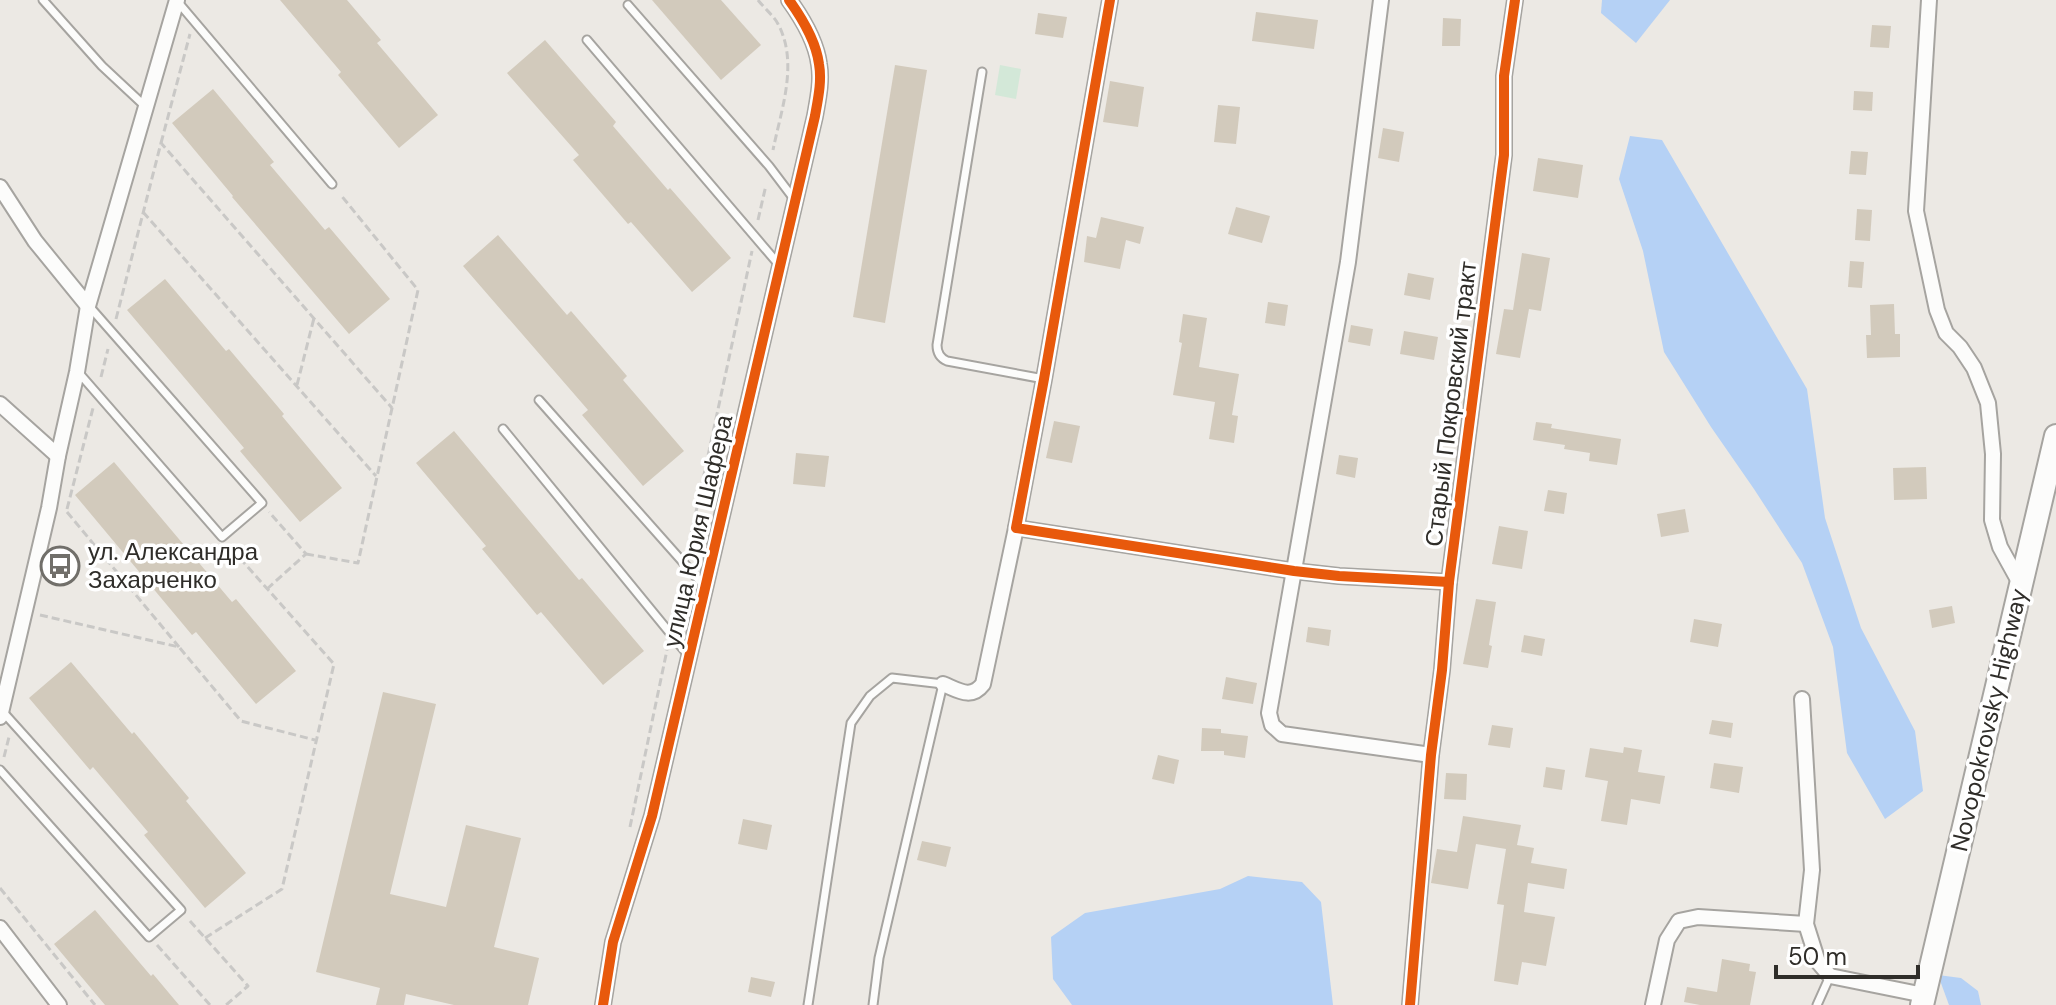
<svg xmlns="http://www.w3.org/2000/svg" width="2056" height="1005" font-family="'DM Sans',sans-serif">
<rect width="100%" height="100%" fill="#ece9e4"/>
<path fill="#d3e8d8" d="M1000,65L1021,69L1016,99L995,95Z"/>
<g fill="#b5d1f5">
<path d="M1602,0H1670L1636,43L1601,13Z"/>
<path d="M1630,136L1662,140L1807,389L1825,518L1861,628L1915,731L1923,791L1885,819L1847,753L1833,647L1802,563L1754,489L1711,427L1664,352L1643,251L1619,179Z"/>
<path d="M1248,876L1302,882L1321,902L1333,1005H1072L1053,979L1051,937L1085,913L1220,889Z"/>
<path d="M1938,975L1961,978L1978,991L1981,1005H1949Z"/>
</g>
<g fill="#d2cabc">
<path d="M280,0H347L381,40L377,43L438,115L399,148L338,75L341,72Z"/>
<path d="M652,0H721L761,45L721,80Z"/>
<path d="M1256,12L1318,20L1314,49L1252,41Z"/>
<path d="M1038,13L1067,17L1063,38L1035,34Z"/>
<path d="M1443,18L1461,19L1460,46H1442Z"/>
<path d="M1872,25L1891,26L1889,48L1870,47Z"/>
<path d="M545,40L616,122L613,126L668,190L670,188L731,258L692,292L631,222L628,224L573,160L579,155L507,73Z"/>
<path d="M895,65L927,70L885,323L853,317Z"/>
<path d="M1110,81L1144,87L1138,127L1103,122Z"/>
<path d="M213,89L274,162L270,165L325,230L329,227L390,299L349,334L232,197L233,196L172,123Z"/>
<path d="M1854,91L1873,92L1872,111L1853,110Z"/>
<path d="M1218,105L1240,107L1236,144L1214,142Z"/>
<path d="M1383,128L1404,132L1399,162L1378,158Z"/>
<path d="M1851,151L1868,152L1866,175L1849,174Z"/>
<path d="M1538,158L1583,165L1578,198L1533,191Z"/>
<path d="M1236,207L1270,216L1262,243L1228,234Z"/>
<path d="M1857,209L1872,210L1870,241L1855,240Z"/>
<path d="M1101,217L1144,227L1140,244L1126,240L1120,269L1084,262L1087,236L1096,238Z"/>
<path d="M498,235L567,315L571,311L627,376L623,380L684,451L643,486L582,415L588,410L463,266Z"/>
<path d="M1522,253L1550,258L1541,311L1529,309L1520,358L1496,354L1504,309L1513,310Z"/>
<path d="M1850,261L1864,262L1862,288L1848,287Z"/>
<path d="M1408,273L1434,278L1430,300L1404,295Z"/>
<path d="M165,279L226,351L229,349L284,414L282,416L342,488L300,522L240,451L244,448L127,310Z"/>
<path d="M1268,302L1288,305L1285,326L1265,323Z"/>
<path d="M1894,304L1895,334H1900V357L1867,358L1866,335H1871L1870,305Z"/>
<path d="M1183,314L1207,318L1199,367L1239,374L1232,415L1238,416L1234,443L1209,439L1215,402L1173,395L1182,343L1179,342Z"/>
<path d="M1351,325L1373,329L1370,346L1348,342Z"/>
<path d="M1404,331L1438,337L1434,360L1400,354Z"/>
<path d="M1054,421L1080,426L1072,463L1046,458Z"/>
<path d="M1536,422L1552,424L1551,428L1621,439L1617,465L1589,461L1590,453L1564,449L1565,445L1533,440Z"/>
<path d="M454,431L579,580L582,578L644,651L603,685L541,612L537,615L482,549L486,546L416,463Z"/>
<path d="M796,453L829,456L825,487L793,484Z"/>
<path d="M1339,455L1358,458L1355,478L1336,474Z"/>
<path d="M114,462L232,602L236,599L296,671L256,704L196,632L192,635L75,495Z"/>
<path d="M1926,467L1927,499L1894,500L1893,468Z"/>
<path d="M1548,490L1567,493L1564,514L1544,511Z"/>
<path d="M1685,509L1689,532L1661,537L1657,514Z"/>
<path d="M1499,526L1528,531L1522,569L1492,564Z"/>
<path d="M1476,599L1496,602L1489,645L1492,646L1488,668L1463,664Z"/>
<path d="M1952,606L1955,623L1932,628L1929,610Z"/>
<path d="M1694,619L1722,624L1718,647L1690,642Z"/>
<path d="M1308,627L1331,630L1329,646L1306,642Z"/>
<path d="M1524,635L1545,639L1542,656L1521,652Z"/>
<path d="M71,662L132,734L134,732L189,798L186,801L246,873L205,908L144,835L148,832L93,767L90,770L29,698Z"/>
<path d="M1226,677L1257,683L1253,704L1222,699Z"/>
<path d="M383,692L436,704L390,894L446,907L466,825L521,838L494,947L539,958L528,1005H454L406,994L404,1005H376L380,988L316,972Z"/>
<path d="M1712,720L1733,723L1731,738L1709,734Z"/>
<path d="M1492,725L1513,728L1510,748L1488,745Z"/>
<path d="M1202,728L1221,729V733L1248,736L1245,758L1224,755V751H1201Z"/>
<path d="M1624,747L1642,750L1638,772L1665,776L1660,804L1631,799L1627,825L1601,821L1608,781L1585,777L1590,748L1623,753Z"/>
<path d="M1158,755L1179,760L1174,784L1152,779Z"/>
<path d="M1714,763L1743,767L1739,793L1710,788Z"/>
<path d="M1546,767L1565,770L1562,790L1543,787Z"/>
<path d="M1446,773L1467,774L1466,800L1444,799Z"/>
<path d="M1463,816L1521,825L1517,845L1534,848L1531,863L1567,869L1564,889L1528,883L1524,912L1555,917L1546,966L1522,962L1518,985L1494,981L1504,905L1497,904L1506,849L1476,844L1468,889L1431,883L1437,849L1457,852Z"/>
<path d="M743,819L772,825L767,850L738,844Z"/>
<path d="M922,841L951,847L946,867L917,860Z"/>
<path d="M95,910L151,976L153,974L179,1005H105L54,944Z"/>
<path d="M1722,959L1750,964L1749,971L1756,972L1750,1005H1700L1684,1002L1687,987L1717,992Z"/>
<path d="M751,977L775,982L771,997L748,992Z"/>
</g>
<g fill="none" stroke-linecap="round" stroke-linejoin="round">
<g stroke="#a6a4a0" stroke-width="11">
<g id="service">
<path d="M43,0L102,66L147,108"/>
<path d="M177,1L332,184"/>
<path d="M628,5L769,166L794,199"/>
<path d="M587,40L780,266"/>
<path d="M982,72L937,345C937,353 940,358 947,361L1044,379"/>
<path d="M79,373L222,537L262,503L89,306"/>
<path d="M539,400L705,587"/>
<path d="M503,429L688,655"/>
<path d="M0,770L149,937L181,910L3,712"/>
<path d="M808,1005L851,723L870,696L892,678L943,684L879,958L873,1005"/>
<path d="M1817,1005L1830,976"/>
</g>
</g>
<g stroke="#a6a4a0" stroke-width="18">
<g id="minor">
<path d="M1110,0L1044,379L1016,528L1294,571L1339,576L1449,582"/>
<path d="M1381,0L1348,262L1269,713L1272,725L1282,734L1431,755"/>
<path d="M1929,0L1916,211L1937,310L1946,333L1960,347L1974,368L1988,403L1993,454L1992,520L2000,547L2021,585"/>
<path d="M0,187L35,241L88,306"/>
<path d="M0,404L58,456"/>
<path d="M943,684C958,690 971,700 983,684L1016,528"/>
<path d="M1802,699L1812,870L1806,924L1818,962L1830,976L1924,995"/>
<path d="M0,717L49,508L58,456L77,372L88,306L177,0"/>
<path d="M0,928L59,1005"/>
<path d="M603,1005L613,942L652,816L815,116C818,99 822,81 819,64C816,41 802,18 789,0"/>
<path d="M1410,1005L1431,755L1442,670L1449,582L1504,155V76L1515,0"/>
<path d="M1653,1005L1667,940L1679,921L1698,917L1806,924"/>
</g>
</g>
<g stroke="#a6a4a0" stroke-width="26">
<path id="secondary" d="M1922,1005L2056,436"/>
</g>
<g stroke="#c9c8c6" stroke-width="3" stroke-dasharray="8 4" stroke-linecap="butt">
<path d="M758,0C764,8 774,16 778,24C799,63 781,110 773,150"/>
<path d="M161,143L190,34"/>
<path d="M143,212L376,476"/>
<path d="M758,220L766,185"/>
<path d="M116,319L161,143L392,408"/>
<path d="M101,377L108,349"/>
<path d="M297,385L314,318"/>
<path d="M67,509L93,408"/>
<path d="M67,512L179,647"/>
<path d="M688,549L752,251"/>
<path d="M306,554L358,563L418,290L340,194"/>
<path d="M267,589L306,554L269,512"/>
<path d="M40,615L179,647L241,721L315,740"/>
<path d="M674,615L682,580"/>
<path d="M4,757L9,737"/>
<path d="M630,827L667,650"/>
<path d="M0,888L95,1005"/>
<path d="M190,921L248,986L226,1005"/>
<path d="M205,938L282,889L334,664L231,548"/>
<path d="M157,945L210,1005"/>
</g>
<use href="#service" stroke="#fcfcfb" stroke-width="7"/>
<use href="#minor" stroke="#fcfcfb" stroke-width="14"/>
<use href="#secondary" stroke="#fcfcfb" stroke-width="22"/>
<g stroke="#fff" stroke-width="15">
<g id="cycleway">
<path d="M1110,0L1044,379L1016,528L1294,571L1339,576L1449,582"/>
<path d="M603,1005L613,942L652,816L815,116C818,99 822,81 819,64C816,41 802,18 789,0"/>
<path d="M1410,1005L1431,755L1442,670L1449,582L1504,155V76L1515,0"/>
</g>
</g>
<use href="#cycleway" stroke="#e8590c" stroke-width="10"/>
</g>
<defs>
<g id="bus-ring" transform="scale(2)"><circle r="9.5" fill="#fff" stroke="#716f6a" stroke-width="1.5"/><path d="M-5-6H5V4H4V6H2V4H-2V6H-4V4H-5ZM-3.5-4V0h7V-4ZM-3.5 1.2v1.5H-2V1.2ZM2 1.2v1.5H3.5V1.2Z" fill="#716f6a"/></g>
</defs>
<g fill-rule="evenodd">
<use href="#bus-ring" x="60" y="566"/>
</g>
<g text-anchor="middle" stroke-width="7" stroke-linejoin="round" paint-order="stroke">
<g font-size="24" fill="#2f2d29" stroke="#fff">
<text transform="translate(1451 404) rotate(-83)" y="8">Старый Покровский тракт</text>
<text transform="translate(698 531) rotate(-77)" y="8">улица Юрия Шафера</text>
<text transform="translate(1989 720) rotate(-77)" y="8">Novopokrovsky Highway</text>
</g>
<g font-size="24" fill="#2f2d29" stroke="#fff" text-anchor="start">
<text x="88" y="560">ул. Александра<tspan x="88" dy="28">Захарченко</tspan></text>
</g>
</g>
<path d="M1776 965v12h142v-12" fill="none" stroke="#2f2d29" stroke-width="4"/>
<text x="1788" y="965" font-size="24" fill="#2f2d29" stroke="#ffffff" stroke-width="6" paint-order="stroke">50 m</text>
</svg>
